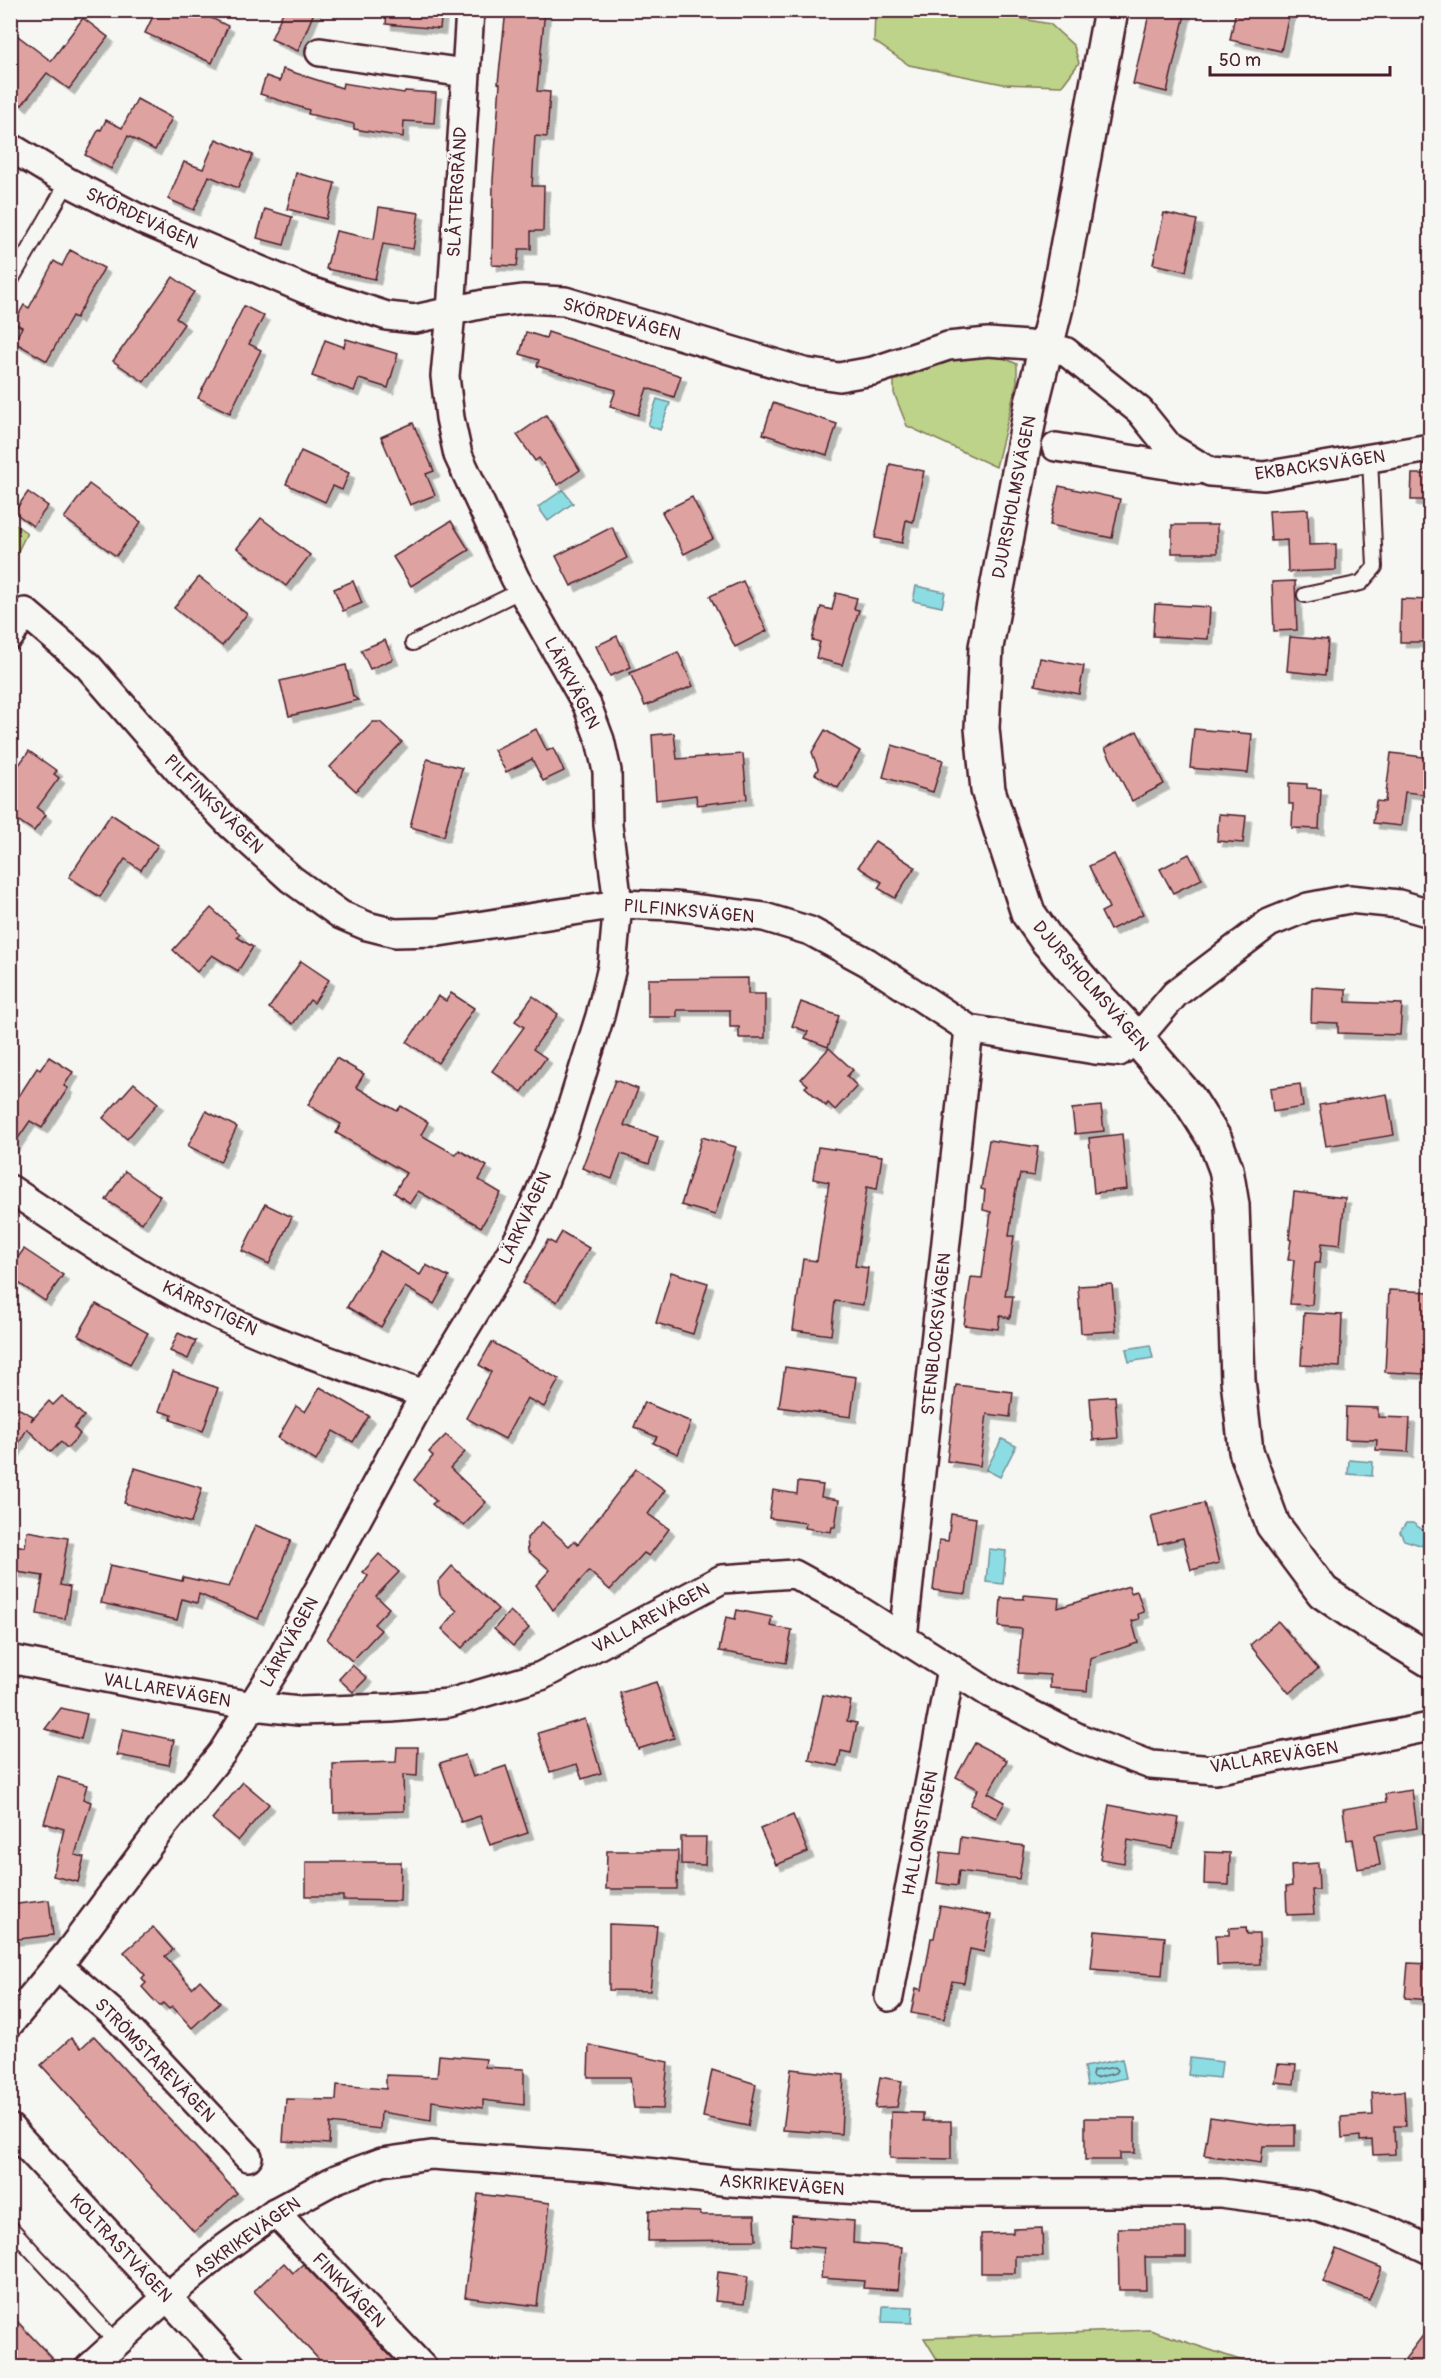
<svg xmlns="http://www.w3.org/2000/svg" width="1441" height="2378" font-family="Pangolin,sans-serif">
<defs>
<filter id="shadow"><feDropShadow dx="5.5" dy="5.5" stdDeviation="0" flood-color="#0004"/></filter>
</defs>
<rect width="100%" height="100%" fill="#f6f6f2"/>
<filter id="ink" filterUnits="userSpaceOnUse"><feTurbulence type="fractalNoise" baseFrequency=".0167" numOctaves="2"/><feDisplacementMap in="SourceGraphic" scale="12" xChannelSelector="R" yChannelSelector="G"/><feConvolveMatrix kernelMatrix="1 2 1 2 8 2 1 2 1" color-interpolation-filters="sRGB"/></filter>
<g filter="url(#ink)">
<g fill="#bcd389" stroke="#83795a" stroke-width="1.5">
<path d="M875,11H979L1050,24L1074,46L1079,63L1062,86L1003,84L909,65L874,41Z"/>
<path d="M991,352L1017,364V382L996,467L907,426L894,393V381L965,356Z"/>
<path d="M10,521L27,533L13,561L11,559Z"/>
<path d="M1150,2330L1261,2367H937V2359L924,2338Z"/>
</g>
<g fill="#8cdde3" stroke="#729199" stroke-width="1.5">
<path d="M657,399L670,403L660,430L648,425Z"/>
<path d="M563,490L573,503L548,521L538,507Z"/>
<path d="M916,586L945,592L942,607L913,601Z"/>
<path d="M1150,1345L1153,1358L1129,1362L1126,1349Z"/>
<path d="M1002,1439L1016,1446L1000,1477L986,1470Z"/>
<path d="M1349,1460L1373,1462L1372,1476L1348,1474Z"/>
<path d="M1406,1523H1413C1419,1528 1426,1531 1430,1537V1544L1423,1546L1404,1540L1400,1532Z"/>
<path d="M989,1549L1006,1551L1003,1584L986,1582Z"/>
<path d="M1190,2058L1222,2062L1220,2078L1188,2075Z"/>
<path d="M1122,2059L1126,2078L1087,2086L1084,2067Z"/>
<path d="M883,2306L913,2307L912,2323L882,2322Z"/>
</g>
<g fill="none" stroke-linecap="round" stroke-linejoin="round">
<path stroke="#646b75" stroke-width="1.5" d="M1115,2067L1118,2070L1116,2073L1095,2078L1092,2076L1093,2071Z"/>
</g>
<g fill="#dea3a1" stroke="#4a1f2b" stroke-width="1.5" filter="url(#shadow)">
<path d="M156,10H195L228,26L212,63L145,33Z"/>
<path d="M284,10H315L298,51L271,39Z"/>
<path d="M387,10H442L440,29L386,24Z"/>
<path d="M506,10H545L537,91L550,92L547,137L535,136L532,186H544L543,231H531V249H519L517,266L492,265L493,180L500,84L498,83Z"/>
<path d="M1150,10H1186L1167,92L1133,84Z"/>
<path d="M1236,10H1290L1281,51L1230,40Z"/>
<path d="M83,18L108,37L69,89L47,73L22,105L10,97V30L51,61Z"/>
<path d="M283,69L342,88L343,83L404,93L405,91L436,93L434,123L404,121L403,137L354,129V124L308,114L309,110L260,94L266,76L280,81Z"/>
<path d="M137,99L172,118L155,150L128,136L111,169L85,155L99,129L101,130L106,120L122,128Z"/>
<path d="M216,139L253,155L238,188L209,176L194,210L168,199L184,162L203,169Z"/>
<path d="M296,173L335,183L326,219L287,209Z"/>
<path d="M379,207L419,213L413,249L383,244L375,279L326,269L336,231L374,239Z"/>
<path d="M265,209L292,217L284,245L257,238Z"/>
<path d="M1164,213L1197,220L1186,271L1153,264Z"/>
<path d="M70,250L104,268L76,318L72,316L47,361L14,342L22,327L14,323L24,305L29,308L54,261L62,266Z"/>
<path d="M173,277L194,292L176,318L184,324L144,382L113,361Z"/>
<path d="M244,306L264,316L249,344L261,350L230,413L198,398Z"/>
<path d="M526,332L546,338L548,332L681,376L674,397L647,388L638,415L610,406L616,390L537,366L539,360L520,354Z"/>
<path d="M346,339L398,354L388,388L359,379L354,391L312,376L325,340L344,347Z"/>
<path d="M773,403L837,424L827,455L763,434Z"/>
<path d="M546,415L580,470L558,485L539,458L535,461L517,435Z"/>
<path d="M413,423L434,471L426,474L435,495L410,505L381,437Z"/>
<path d="M301,451L349,473L342,490L333,486L325,502L286,484Z"/>
<path d="M890,464L924,471L913,522L906,520L902,543L875,538Z"/>
<path d="M1412,474H1431V500H1411Z"/>
<path d="M89,484L141,522L116,556L64,518Z"/>
<path d="M1059,486L1120,499L1112,538L1050,525Z"/>
<path d="M28,492L48,506L33,526L14,512Z"/>
<path d="M692,497L713,539L684,554L662,512Z"/>
<path d="M1308,509L1309,545L1336,544V570L1288,572L1287,540L1271,541L1269,511Z"/>
<path d="M261,518L310,555L286,586L237,548Z"/>
<path d="M451,521L469,550L411,586L393,557Z"/>
<rect x="1172" y="525" width="45" height="28"/>
<path d="M612,527L627,558L571,586L556,556Z"/>
<path d="M199,577L247,614L222,646L174,608Z"/>
<path d="M353,581L362,603L343,611L334,589Z"/>
<path d="M743,581L767,631L735,647L710,596Z"/>
<path d="M1295,581L1297,630L1274,631L1272,582Z"/>
<path d="M836,593L857,598L854,609L859,610L842,665L816,658L820,642L812,640L821,607L832,610Z"/>
<path d="M1401,599L1431,600V642H1400Z"/>
<path d="M1155,604L1210,607L1208,639L1153,636Z"/>
<path d="M617,636L631,667L610,676L596,646Z"/>
<path d="M1290,637L1328,640L1325,675L1287,671Z"/>
<path d="M385,640L393,659L370,669L361,650Z"/>
<path d="M678,652L693,686L645,706L630,673Z"/>
<path d="M1040,658L1084,666L1079,694L1035,685Z"/>
<path d="M346,665L353,696L358,700L289,716L280,681Z"/>
<path d="M373,722H380L402,742L356,791L330,767Z"/>
<path d="M536,729L547,751L553,748L564,771L543,781L532,759L506,772L494,750Z"/>
<path d="M1194,729L1252,734L1248,773L1190,768Z"/>
<path d="M825,730L860,751L838,788L815,774L818,769L812,752Z"/>
<path d="M1137,731L1164,784L1132,801L1105,748Z"/>
<path d="M674,733L677,759L743,754L747,799L697,805L696,795L656,800L652,735Z"/>
<path d="M892,745L943,760L933,792L883,777Z"/>
<path d="M29,751L57,771L54,774L59,778L37,808L46,815L34,831L10,815V777Z"/>
<path d="M1391,753L1431,758V795L1405,792L1401,826L1373,823L1376,801L1385,802Z"/>
<path d="M427,759L462,768L444,836L410,827Z"/>
<path d="M1289,783L1307,784V788L1321,789L1319,829L1292,828L1293,804H1289Z"/>
<path d="M111,814L158,845L141,870L125,859L100,897L69,877Z"/>
<path d="M1219,814L1246,816L1243,843L1217,841Z"/>
<path d="M875,841L915,867L895,898L878,888L882,882L858,867Z"/>
<path d="M1114,854L1143,914L1110,930L1101,912L1109,908L1089,866Z"/>
<path d="M1189,854L1202,879L1173,893L1160,869Z"/>
<path d="M211,908L240,934L237,937L253,947L238,971L212,955L197,972L173,950Z"/>
<path d="M301,961L329,980L314,1003L310,1000L293,1024L269,1008Z"/>
<path d="M748,978V994H765V1038H739V1027H730V1010H677V1017H648V979Z"/>
<path d="M1312,987L1346,989V1002L1402,1004L1400,1035L1338,1033V1023L1311,1022Z"/>
<path d="M451,993L474,1008L438,1063L407,1042L438,996L446,1001Z"/>
<path d="M533,996L558,1014L533,1049L546,1058L522,1092L492,1071L524,1027L515,1021Z"/>
<path d="M801,1002L839,1016L828,1047L805,1038L808,1032L792,1026Z"/>
<path d="M829,1048L853,1070L847,1076L857,1086L835,1110L828,1103L826,1106L805,1087L808,1085L801,1079Z"/>
<path d="M49,1057L73,1072L64,1086L68,1088L42,1128L30,1121L10,1150V1110L37,1068L40,1070Z"/>
<path d="M336,1058L364,1074L356,1087L397,1111L401,1106L428,1122L421,1135L456,1155L459,1150L487,1166L479,1180L501,1193L481,1227L418,1191L410,1203L394,1193L406,1173L336,1133L341,1124L308,1105Z"/>
<path d="M615,1080L638,1089L624,1125L658,1137L649,1164L621,1154L612,1179L582,1168Z"/>
<path d="M134,1083L158,1103L127,1139L103,1118Z"/>
<path d="M1300,1084L1303,1107L1273,1112L1270,1088Z"/>
<path d="M1387,1094L1394,1135L1326,1146L1319,1105Z"/>
<path d="M1101,1106L1104,1131L1075,1134L1072,1109Z"/>
<path d="M206,1111L237,1127L220,1162L188,1146Z"/>
<path d="M1122,1134L1127,1189L1094,1193L1089,1138Z"/>
<path d="M702,1137L736,1147L715,1215L681,1205Z"/>
<path d="M989,1140L1038,1147L1034,1176L1020,1174L1015,1194L1009,1236H1014L1005,1296H1013L1010,1318L1000,1316L998,1329L964,1325L971,1277L982,1278L991,1212L983,1210L985,1190L981,1189Z"/>
<path d="M818,1147L882,1156L877,1189L867,1187L855,1266L868,1268L863,1305L835,1301L831,1335L793,1330L803,1259L817,1261L829,1182L813,1179Z"/>
<path d="M125,1171L160,1196L142,1223L106,1200Z"/>
<path d="M1294,1192L1345,1198L1340,1245L1322,1243L1320,1263H1315L1312,1305L1290,1304L1294,1260H1288L1291,1240L1289,1239Z"/>
<path d="M265,1204L292,1217L269,1264L242,1251Z"/>
<path d="M562,1232L589,1248L557,1302L523,1283L548,1240L555,1244Z"/>
<path d="M24,1249L63,1275L45,1301L10,1277V1268Z"/>
<path d="M380,1251L420,1275L426,1265L449,1277L434,1304L405,1287L381,1327L347,1307Z"/>
<path d="M671,1272L708,1283L693,1334L656,1323Z"/>
<path d="M1112,1284L1116,1331L1081,1333L1078,1286Z"/>
<path d="M1389,1290L1431,1292V1339L1428,1337L1426,1374L1385,1372Z"/>
<path d="M96,1304L148,1333L130,1364L78,1335Z"/>
<path d="M1304,1313L1342,1315L1340,1367L1301,1365Z"/>
<path d="M178,1333L196,1341L188,1359L170,1351Z"/>
<path d="M492,1342L559,1379L544,1407L527,1398L505,1439L466,1418L491,1372L479,1365Z"/>
<path d="M785,1367L856,1377L851,1417L779,1407Z"/>
<path d="M173,1372L218,1388L203,1431L171,1420L172,1415L159,1411Z"/>
<path d="M956,1385L1013,1392L1010,1417L987,1414L980,1466L947,1461Z"/>
<path d="M320,1387L369,1416L353,1442L333,1431L316,1461L278,1438L296,1406L305,1412Z"/>
<path d="M62,1396L84,1416L74,1428L80,1434L67,1448L61,1442L51,1452L27,1429L10,1459V1404L33,1416L31,1421L49,1401L53,1405Z"/>
<path d="M1115,1396L1118,1438L1093,1440L1090,1398Z"/>
<path d="M644,1402L691,1422L678,1454L653,1443L657,1437L634,1427Z"/>
<path d="M1346,1407L1378,1408V1417L1410,1418L1408,1452L1376,1450L1377,1440L1345,1439Z"/>
<path d="M446,1435L465,1452L450,1468L486,1502L464,1525L440,1511L432,1504L436,1501L414,1480L433,1456L429,1452Z"/>
<path d="M135,1468L202,1488L191,1523L124,1503Z"/>
<path d="M636,1469L665,1490L648,1514L669,1529L649,1556L644,1553L610,1590L589,1571L553,1610L536,1585L550,1570L528,1551L527,1538L542,1522L569,1546L574,1541L578,1544Z"/>
<path d="M798,1482L823,1485L821,1497L839,1500L835,1527H832L831,1532L805,1528L806,1523L769,1518L773,1490L797,1494Z"/>
<path d="M1204,1503L1219,1563L1191,1570L1183,1538L1158,1544L1151,1516Z"/>
<path d="M951,1514L976,1518L966,1594L933,1590L939,1540L948,1541Z"/>
<path d="M255,1525L291,1540L258,1619L199,1594L197,1603L182,1599L177,1620L101,1603L110,1565L182,1581L183,1577L229,1587Z"/>
<path d="M27,1531L68,1538L60,1585L70,1587L65,1619L37,1614L43,1576L10,1571V1544L25,1547Z"/>
<path d="M379,1554L399,1572L376,1596L389,1608L374,1624L381,1630L352,1661L327,1639L368,1576L363,1572Z"/>
<path d="M452,1566L498,1609L462,1648L442,1629L457,1611L440,1595L438,1582Z"/>
<path d="M1129,1586L1131,1593L1137,1591L1144,1612L1138,1614L1139,1619L1132,1621L1138,1643L1090,1658L1087,1691L1050,1688V1675L1018,1673L1022,1629L999,1627L1001,1598L1024,1599V1595L1059,1598L1058,1608Z"/>
<path d="M737,1610L772,1617L770,1626L792,1630L786,1663L719,1651L726,1617L735,1619Z"/>
<path d="M510,1611L529,1628L513,1646L494,1629Z"/>
<path d="M1278,1621L1318,1669L1289,1693L1250,1645Z"/>
<path d="M352,1665L367,1678L353,1692L339,1679Z"/>
<path d="M656,1682L674,1738L638,1749L620,1693Z"/>
<path d="M823,1695L851,1701L847,1721L857,1723L851,1753L841,1751L838,1766L809,1760Z"/>
<path d="M61,1708L87,1714L81,1739L45,1729Z"/>
<path d="M585,1719L601,1773L582,1779L577,1764L550,1772L538,1733Z"/>
<path d="M123,1729L174,1740L169,1765L117,1755Z"/>
<path d="M975,1743L1007,1760L988,1793L1005,1802L996,1818L970,1805L978,1789L956,1777Z"/>
<path d="M397,1747H418L417,1776L403,1775L404,1811L334,1813L333,1764L396,1762Z"/>
<path d="M465,1755L473,1777L506,1766L528,1833L490,1845L480,1816L461,1822L440,1763Z"/>
<path d="M58,1777L87,1785L83,1799L91,1802L75,1855L84,1857L78,1882L53,1876L64,1829L44,1823Z"/>
<path d="M243,1782L269,1804L238,1841L212,1819Z"/>
<path d="M1412,1790L1417,1828L1375,1835L1380,1865L1358,1869L1353,1839L1347,1840L1343,1809L1386,1802L1385,1794Z"/>
<path d="M1109,1805L1179,1818L1173,1848L1128,1840L1124,1863L1100,1859Z"/>
<path d="M793,1815L808,1852L776,1865L760,1829Z"/>
<path d="M681,1837H706L705,1865L681,1864Z"/>
<path d="M961,1837L1024,1846L1019,1879L959,1871L957,1886L937,1883L941,1852L959,1854Z"/>
<path d="M607,1851H678L677,1889H606Z"/>
<path d="M1205,1852L1230,1853L1229,1885L1204,1884Z"/>
<path d="M306,1862H401L400,1901L343,1900V1896H306Z"/>
<path d="M1318,1863L1319,1890H1312L1314,1914L1287,1915L1286,1887L1292,1886L1291,1865Z"/>
<path d="M49,1900L53,1935L10,1940V1905Z"/>
<path d="M940,1906L991,1915L984,1952L970,1949L964,1983L952,1981L944,2019L911,2013L916,1988L922,1990L931,1938H934Z"/>
<path d="M609,1924L657,1926L650,1991L609,1990Z"/>
<path d="M153,1927L173,1950L165,1956L192,1988L200,1980L220,2002L192,2028L172,2006L169,2009L163,2003L160,2006L151,1997L142,1987L146,1983L142,1978L145,1975L124,1952Z"/>
<path d="M1246,1927L1247,1934H1259L1260,1964L1217,1965L1216,1935H1229V1928Z"/>
<path d="M1095,1931L1165,1937L1162,1975L1091,1969Z"/>
<path d="M1408,1963L1431,1964V2000L1405,1998Z"/>
<path d="M94,2036L237,2193L194,2232L41,2065L71,2038L81,2048Z"/>
<path d="M589,2045L668,2062L663,2109L634,2108L630,2077H588Z"/>
<path d="M439,2055L486,2059L485,2067L524,2069V2105L483,2100V2108L432,2101L431,2120L381,2112L380,2129L330,2123L329,2144L283,2141L286,2099L336,2100L337,2085L386,2089V2075L437,2077Z"/>
<path d="M1278,2064L1296,2065L1294,2084L1275,2082Z"/>
<path d="M791,2069L844,2075L841,2134L783,2130Z"/>
<path d="M712,2070L756,2084L748,2126L703,2117Z"/>
<path d="M880,2077L902,2081L897,2107L875,2108Z"/>
<path d="M1404,2091L1406,2126H1394L1395,2154L1373,2155L1372,2140L1360,2141V2136L1342,2138L1341,2117L1373,2115L1372,2093Z"/>
<path d="M891,2112L923,2113V2121H951V2159L890,2158Z"/>
<path d="M1210,2117L1274,2126L1295,2125V2146H1263L1261,2163L1204,2155Z"/>
<path d="M1085,2118H1135V2153H1120V2160H1085Z"/>
<path d="M478,2194L550,2203L537,2306L465,2297Z"/>
<path d="M649,2210L700,2212V2215H755L756,2240L648,2241Z"/>
<path d="M792,2216L854,2221L853,2243L902,2247L898,2290L863,2288L864,2281L821,2278L824,2248L790,2245Z"/>
<path d="M1042,2228L1043,2256H1015V2273H981V2234L1013,2233V2229Z"/>
<path d="M1118,2228H1186V2257H1145L1146,2290H1119Z"/>
<path d="M1336,2249L1382,2268L1369,2300L1323,2282Z"/>
<path d="M284,2263L293,2273L303,2264L401,2367H326L254,2291Z"/>
<path d="M718,2272L748,2276L744,2304L715,2301Z"/>
<path d="M10,2314L52,2358L41,2367H10Z"/>
<path d="M1431,2325V2367H1417L1405,2359Z"/>
</g>
<g fill="none" stroke-linecap="round" stroke-linejoin="round">
<g stroke="#4a1f2b" stroke-width="18">
<g id="service">
<path d="M10,282L68,182"/>
<path d="M1305,595L1361,583L1375,567L1370,458"/>
<path d="M413,643L522,590"/>
<path d="M10,2227L117,2343"/>
</g>
</g>
<g stroke="#4a1f2b" stroke-width="32">
<g id="minor">
<path d="M320,52L465,73"/>
<path d="M10,147L68,182L142,220L307,290L387,316L415,319L484,304L524,299L565,301L804,372L839,377L873,371L948,346L988,342L1028,345L1065,351L1140,411L1169,447L1210,472L1264,476L1430,448"/>
<path d="M1056,447L1197,470"/>
<path d="M10,636L25,612L88,666L179,771L230,824L291,879L341,915L367,926L395,933L439,932L618,904L674,906L764,917L810,931L867,962L969,1029L1095,1050L1119,1052L1137,1039L1175,994L1269,923L1308,907L1349,899L1399,904L1430,913"/>
<path d="M10,1189C68,1228 126,1267 188,1300C263,1340 345,1367 425,1394"/>
<path d="M903,1638L969,1029"/>
<path d="M10,1659L181,1693L253,1706L299,1711L391,1708L449,1703L541,1676L722,1579L794,1574L854,1607L991,1694L1081,1739L1151,1765L1215,1770L1430,1727"/>
<path d="M58,1966L115,2015L248,2157"/>
<path d="M889,1997L951,1669"/>
<path d="M10,2023L68,1953L163,1826L222,1753L279,1663L425,1394L505,1263L521,1234L538,1197L564,1131L600,1016L612,967L618,904L608,825L607,771L600,740L587,705L515,578L458,455L450,418L445,376L451,312L470,10"/>
<path d="M10,2128L233,2368"/>
<path d="M275,2212L423,2368"/>
<path d="M89,2368L167,2297L225,2248L275,2212L336,2179L382,2162L431,2155L603,2167L731,2182L908,2193H1221L1310,2205L1392,2232L1430,2250"/>
</g>
</g>
<g stroke="#4a1f2b" stroke-width="38">
<path id="tertiary" d="M1111,10L1056,307L1032,403L986,647L982,728L988,790L1028,913L1047,940L1085,984L1137,1039L1189,1099L1215,1140L1226,1169L1232,1205L1238,1380L1246,1451L1273,1525L1323,1592L1355,1614L1430,1660"/>
</g>
<use href="#service" stroke="#f6f6f2" stroke-width="14"/>
<use href="#minor" stroke="#f6f6f2" stroke-width="27"/>
<use href="#tertiary" stroke="#f6f6f2" stroke-width="33"/>
</g>
</g>
<g text-anchor="middle" stroke-width="6" stroke-linejoin="round" paint-order="stroke">
<g font-size="18" fill="#4a1f2b" stroke="#f6f6f2">
<text transform="translate(457 192) rotate(-87)" y="6">SLÅTTERGRÄND</text>
<text transform="translate(142 218) rotate(25)" y="6">SKÖRDEVÄGEN</text>
<text transform="translate(622 319) rotate(15)" y="6">SKÖRDEVÄGEN</text>
<text transform="translate(1320 465) rotate(-8)" y="6">EKBACKSVÄGEN</text>
<text transform="translate(1014 497) rotate(-79)" y="6">DJURSHOLMSVÄGEN</text>
<text transform="translate(572 683) rotate(63)" y="6">LÄRKVÄGEN</text>
<text transform="translate(214 804) rotate(45)" y="6">PILFINKSVÄGEN</text>
<text transform="translate(689 911) rotate(5)" y="6">PILFINKSVÄGEN</text>
<text transform="translate(1091 986) rotate(49)" y="6">DJURSHOLMSVÄGEN</text>
<text transform="translate(525 1218) rotate(-65)" y="6">LÄRKVÄGEN</text>
<text transform="translate(210 1308) rotate(26)" y="6">KÄRRSTIGEN</text>
<text transform="translate(936 1334) rotate(-84)" y="6">STENBLOCKSVÄGEN</text>
<text transform="translate(651 1618) rotate(-28)" y="6">VALLAREVÄGEN</text>
<text transform="translate(289 1642) rotate(-61)" y="6">LÄRKVÄGEN</text>
<text transform="translate(167 1690) rotate(10)" y="6">VALLAREVÄGEN</text>
<text transform="translate(1274 1757) rotate(-9)" y="6">VALLAREVÄGEN</text>
<text transform="translate(920 1833) rotate(-79)" y="6">HALLONSTIGEN</text>
<text transform="translate(155 2060) rotate(46)" y="6">STRÖMSTAREVÄGEN</text>
<text transform="translate(782 2185) rotate(4)" y="6">ASKRIKEVÄGEN</text>
<text transform="translate(247 2237) rotate(-35)" y="6">ASKRIKEVÄGEN</text>
<text transform="translate(121 2248) rotate(47)" y="6">KOLTRASTVÄGEN</text>
<text transform="translate(349 2290) rotate(46)" y="6">FINKVÄGEN</text>
</g>
</g>
<rect width="1441" height="2378" fill="none" stroke="#f6f6f2" stroke-width="36"/>
<rect x="18" y="18" width="1405" height="2342" fill="none" stroke="#4a1f2b" stroke-width="2" filter="url(#ink)"/>
<path d="M1210 66v9h180v-9" fill="none" stroke="#4a1f2b" stroke-width="3"/>
<text x="1219" y="66" font-size="18" fill="#4a1f2b" stroke="#f6f6f2" stroke-width="4.5" paint-order="stroke">50 m</text>
</svg>
